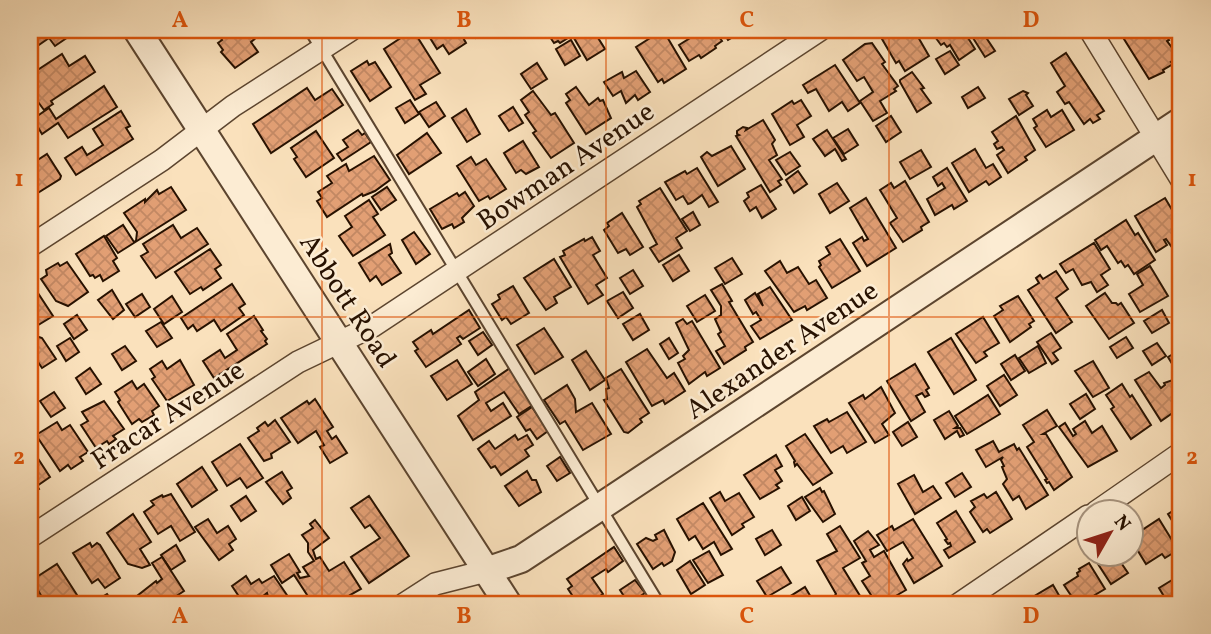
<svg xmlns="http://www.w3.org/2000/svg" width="1211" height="634" font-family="Vollkorn,serif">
<defs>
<pattern id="building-cross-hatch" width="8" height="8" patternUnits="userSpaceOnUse" patternTransform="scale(1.75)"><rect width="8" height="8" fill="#e29f74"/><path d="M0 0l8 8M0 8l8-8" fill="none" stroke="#c28863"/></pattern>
</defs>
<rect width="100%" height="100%" fill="#fae1bc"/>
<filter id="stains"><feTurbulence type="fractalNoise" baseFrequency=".00286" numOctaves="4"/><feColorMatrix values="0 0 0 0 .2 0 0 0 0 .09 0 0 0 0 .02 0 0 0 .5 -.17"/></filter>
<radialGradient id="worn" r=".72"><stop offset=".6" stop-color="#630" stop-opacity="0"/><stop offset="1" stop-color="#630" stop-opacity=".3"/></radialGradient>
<g fill="url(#building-cross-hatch)" stroke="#271100" stroke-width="2">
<path d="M33,30H67L71,35L55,46L49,38L30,51V32Z"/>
<path d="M225,30H261L255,34L257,37L251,42L258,52L235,68L221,52L223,50L218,43L222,40L219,34Z"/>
<path d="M279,30H294L284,36Z"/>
<path d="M413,30L440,73L420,85L426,94L415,100L384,49Z"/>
<path d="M425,30H463L464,32L461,34L466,43L449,54L443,45L437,49Z"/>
<path d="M471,30H485L486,32L476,38Z"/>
<path d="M553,30H566L571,36L560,43L558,41L554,43L548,34Z"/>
<path d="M587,30H596L595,33L605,49L587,60L574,38Z"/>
<path d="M663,30L686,69L664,83L662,79L658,82L636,47Z"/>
<path d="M703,30L706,32L714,30L722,41L715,46L716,48L701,58L699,55L689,61L679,45Z"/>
<path d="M722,30H745L728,40Z"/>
<path d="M895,30H914L929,56L905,71L899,61L896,63L882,39Z"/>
<path d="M930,30H963L975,49L959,60L950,45L947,47L944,43L941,45Z"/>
<path d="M968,30H981L995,51L985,57Z"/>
<path d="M1139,30H1163L1169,40L1167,41L1179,57L1171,62L1173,64L1163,70L1164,72L1149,79L1124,39Z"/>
<path d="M1171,30H1181V46Z"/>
<path d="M571,40L580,56L565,65L556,49Z"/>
<path d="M872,43L885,62L882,64L898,86L894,89L896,91L880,101L887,113L873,121L860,101L873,92L864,77L857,81L843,60L865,44Z"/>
<path d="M950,51L959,65L945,74L936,59Z"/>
<path d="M1066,53L1104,111L1097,115L1100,119L1093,123L1090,119L1084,124L1069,102L1065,104L1057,92L1065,86L1051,63Z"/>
<path d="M62,54L69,66L85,56L95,72L51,101L53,104L44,110L30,91V75Z"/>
<path d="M367,61L369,65L375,62L391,87L370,101L351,71Z"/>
<path d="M537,63L547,79L531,89L521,74Z"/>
<path d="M835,65L860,103L848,111L842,102L829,111L816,89L808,93L803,85Z"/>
<path d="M636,71L650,92L638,100L635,95L626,103L621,91L613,96L604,82L622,72L624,78Z"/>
<path d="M912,72L924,88L921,89L931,103L917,112L900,82V80Z"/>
<path d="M104,86L117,107L68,138L58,123L42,134L33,119L49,108L56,119Z"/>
<path d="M576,87L589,105L598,98L600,101L603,100L611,118L586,134L566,103L570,100L566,94Z"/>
<path d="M978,87L985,98L968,108L962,97Z"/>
<path d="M307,88L315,100L332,89L343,105L271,153L253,124Z"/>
<path d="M533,91L551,115L555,113L574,143L551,158L533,133L536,131L525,115L529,112L521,100Z"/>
<path d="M1023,91L1028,93L1026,95L1033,106L1019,115L1009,99Z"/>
<path d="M410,100L419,114L405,123L396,108Z"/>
<path d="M801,100L811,116L797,125L804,137L790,145L772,114L792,101L794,104Z"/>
<path d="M436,102L445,116L429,127L419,112Z"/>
<path d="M513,107L523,123L509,131L499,116Z"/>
<path d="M466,109L480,134L467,142L452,118Z"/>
<path d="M1047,110L1051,117L1062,110L1074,130L1046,147L1034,128L1037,126L1033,119Z"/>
<path d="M121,111L130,126L126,128L133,139L76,175L65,158L82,147L87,155L103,145L93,129Z"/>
<path d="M891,116L901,132L886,142L876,126Z"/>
<path d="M1016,116L1035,150L1025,157L1027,160L1008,173L997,155L1004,150L1002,147L997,149L994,144L998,141L992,132Z"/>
<path d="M763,120L775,140L772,144L777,155L769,160L782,179L778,181L781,185L770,192L736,136L739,135L737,134V131L743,127L747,128L746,130Z"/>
<path d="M30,124L36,133L30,138Z"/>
<path d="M848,129L858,145L844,154L833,138Z"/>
<path d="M358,130L362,135L365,133L371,142L342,161L337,154L348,147L343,140Z"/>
<path d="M827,130L846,159L842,161L835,149L825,156L813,139Z"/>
<path d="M316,131L334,158L306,177L294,159L297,157L291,148Z"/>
<path d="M427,133L441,153L409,174L397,155Z"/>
<path d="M523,141L539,167L526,174L521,170L516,173L504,153Z"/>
<path d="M731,146L745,169L718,186L701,157L707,152L712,156Z"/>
<path d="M975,149L986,168L993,164L1001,177L989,185L986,181L969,192L952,163Z"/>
<path d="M921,150L931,167L910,179L900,162Z"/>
<path d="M790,152L800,166L786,175L776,160Z"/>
<path d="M47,154L61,176L60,179L36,194H33L30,190V165Z"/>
<path d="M374,156L390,180L375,191L363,196L362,194L327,217L317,201L322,198L318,192L332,183L327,176L346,164L349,171Z"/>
<path d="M471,157L476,165L486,159L506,189L490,199L488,196L479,201L457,166Z"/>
<path d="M697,168L718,202L709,207L702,195L691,203L688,204L683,196L676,200L665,182L685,171L687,174Z"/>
<path d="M947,168L967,201L954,209L952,205L935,215L927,199L945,188L942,183L938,186L933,177Z"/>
<path d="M798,171L807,184L794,193L786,180Z"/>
<path d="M905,181L929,222L921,227L922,230L903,242L890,223L897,218L880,190L891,183L894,188Z"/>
<path d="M837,183L849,201L830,213L819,194Z"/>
<path d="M761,185L776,209L762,218L756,207L750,211L744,201L749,197L747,193Z"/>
<path d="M171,187L186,210L118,253L106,236L123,225L134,242L136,241L137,232L124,213L145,199V202L157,190L159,194Z"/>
<path d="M387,187L396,200L381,210L372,197Z"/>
<path d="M660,188L687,231L676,238L682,248L659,262L650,248L657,244L637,207L641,204L639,201Z"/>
<path d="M465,192L474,206L462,218L464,222L454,228L452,224L442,229L430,209L457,193L459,196Z"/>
<path d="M866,198L896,248L867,266L853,243L862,237L864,241L868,239L850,208Z"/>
<path d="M1165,198L1181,225V260L1166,239L1164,240L1167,245L1156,252L1135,216Z"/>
<path d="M369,200L378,214L373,217L385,235L353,256L339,236L352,227L345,216Z"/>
<path d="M693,212L700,225L690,231L682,219Z"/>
<path d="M622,213L643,247L630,255L626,249L618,253L604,230L609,226L607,223Z"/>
<path d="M1126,220L1135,235L1138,233L1155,260L1134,274L1128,265L1125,267L1121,261L1118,263L1107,246L1101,250L1095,240Z"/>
<path d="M173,225L181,238L197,228L208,244L156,278L141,256L148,252L143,244Z"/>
<path d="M414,232L430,254L416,264L402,240Z"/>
<path d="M104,236L117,258L113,261L119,271L103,281L100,275L95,278L93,275L90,276L76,254Z"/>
<path d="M592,237L600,251L593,255L607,278L596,285L603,295L588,304L560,257L565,255L563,251L584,239L585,241Z"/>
<path d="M840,239L860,271L832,288L819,267L821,265L819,261L830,254L826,247Z"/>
<path d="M1094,243L1110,269L1101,275L1108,285L1097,292L1091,282L1082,285L1073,269L1066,273L1060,264Z"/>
<path d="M390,244L392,253L389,255L401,273L382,285L376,276L370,281L359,263Z"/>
<path d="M210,249L221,265L215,269L221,278L203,290L201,287L190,294L175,272Z"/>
<path d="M679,255L689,271L673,281L663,265Z"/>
<path d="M732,258L742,274L725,284L715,268Z"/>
<path d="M554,259L571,287L554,297L557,303L546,310L524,278Z"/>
<path d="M780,261L787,273L798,267L809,284L816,280L827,298L807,310L805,306L794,312L765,271Z"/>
<path d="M67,262L88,292L68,306L56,301L41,279L47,275L46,270L58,263L60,266Z"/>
<path d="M1150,266L1168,296L1140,312L1129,294L1143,285L1137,274Z"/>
<path d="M633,270L643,286L630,294L620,278Z"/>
<path d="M1056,271L1068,289L1056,298L1072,322L1056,333L1028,290L1039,283L1036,278L1040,275L1043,279Z"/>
<path d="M32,284L53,316L30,330V286Z"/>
<path d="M232,284L245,304L239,308L244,315L221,331L214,320L197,331L193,325L188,329L181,318Z"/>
<path d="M722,284L732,301L729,302L753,342L745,347L746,350L724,364L716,351L725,346L718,334L721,332L715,319L721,315V306L711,290Z"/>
<path d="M513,286L529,313L511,324L506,317L502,320L492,304L500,299L498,295Z"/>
<path d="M770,287L792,320L760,339L751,326L761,320L756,312L753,314L745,300L755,293L763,306L758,294Z"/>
<path d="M112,290L124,310L113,319L98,300Z"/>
<path d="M623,292L633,308L618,318L607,301Z"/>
<path d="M1105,293L1112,303H1116L1118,305L1121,303L1134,323L1109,339L1086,306Z"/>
<path d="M142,294L150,307L135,317L126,304Z"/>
<path d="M705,295L715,311L697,322L687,306Z"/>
<path d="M172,296L182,312L164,324L154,309Z"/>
<path d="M1018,296L1034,321L1029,324L1031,327L1010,342L994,316L1003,310L1000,306Z"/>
<path d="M469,310L480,328L463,339L460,336L457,338L461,344L426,367L415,351L418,349L413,342L431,330L433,334Z"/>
<path d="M1162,310L1169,323L1152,333L1144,321Z"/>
<path d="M640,314L649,330L633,340L623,324Z"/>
<path d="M77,315L87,330L74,339L64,324Z"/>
<path d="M254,316L263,330L261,331L267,339L265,341L267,344L214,378L203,361L220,350L225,358L237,350L227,334Z"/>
<path d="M983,317L999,343L984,352L987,356L976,363L956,334Z"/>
<path d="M683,319L687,324L692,321L720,368L707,376L705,372L689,384L678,363L685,359L683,356L689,350L676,323Z"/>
<path d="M161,322L172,338L157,347L146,331Z"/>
<path d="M544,328L563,357L535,374L517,345Z"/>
<path d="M483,332L492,345L478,355L469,341Z"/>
<path d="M1051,333L1061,348L1053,353L1058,360L1052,364L1037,342Z"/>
<path d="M39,337L42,338L56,359L42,368L30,350V344Z"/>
<path d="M1126,337L1133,348L1117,358L1110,347Z"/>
<path d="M70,338L79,352L66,361L57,346Z"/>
<path d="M669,338L678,353L669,359L660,344Z"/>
<path d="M951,338L976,380L954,394L928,352Z"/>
<path d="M1157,343L1166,356L1152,365L1143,351Z"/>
<path d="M125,346L136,361L122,370L112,354Z"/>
<path d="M1038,346L1046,363L1029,373L1019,358Z"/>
<path d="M647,349L667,378L674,373L685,391L665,404L663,400L652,406L626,362Z"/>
<path d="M586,351L605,380L590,390L572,360Z"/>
<path d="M1178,351L1181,356L1180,377L1168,357Z"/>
<path d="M1015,355L1025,371L1011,380L1001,364Z"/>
<path d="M486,359L495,374L478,386L468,372Z"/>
<path d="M180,360L194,385L167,401L152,379L155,377L150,369L162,361L167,369Z"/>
<path d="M457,360L472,384L447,400L431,376Z"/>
<path d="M1093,361L1109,388L1093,397L1075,371Z"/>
<path d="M915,364L929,388L926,390L929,395L925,397L922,393L916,396L925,412L911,421L887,381Z"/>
<path d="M90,368L101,384L86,394L76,378Z"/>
<path d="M510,368L533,405L519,414L504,392L486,403L491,411L503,403L511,416L473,440L458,416L479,400L475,392Z"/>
<path d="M621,369L649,413L640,419L642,422L628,433L624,432L604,400L607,399L606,389L609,388L606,378Z"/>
<path d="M1149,372L1161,388L1165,385L1164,383L1173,380L1181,393V401L1178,403L1181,407L1161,421L1135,380Z"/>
<path d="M1004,375L1017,395L1000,406L987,386Z"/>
<path d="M132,381L137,389L144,384L159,406L152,411L154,415L142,422L139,419L132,424L118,402L120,400L115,392Z"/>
<path d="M1122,384L1130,397L1132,395L1151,425L1131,439L1111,409L1114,407L1106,395Z"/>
<path d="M567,385L575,399L576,412L592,403L611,434L583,450L565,421L560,424L544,400Z"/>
<path d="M881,387L895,413L882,424L889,435L875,443L849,403L863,395L865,399Z"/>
<path d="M54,392L65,408L51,417L40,401Z"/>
<path d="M1086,394L1095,409L1080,419L1070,404Z"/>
<path d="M988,395L1000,414L967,434L955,416Z"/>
<path d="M315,399L333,427L327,431L332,439L336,436L347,453L330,463L320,447L324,445L316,431L298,443L281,418L307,401L309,404Z"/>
<path d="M104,401L124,429L113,436L116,439L109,444L107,441L96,448L81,425L88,421L82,412Z"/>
<path d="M532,407L548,431L537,439L530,429L526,431L517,417Z"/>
<path d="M1047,410L1057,426L1043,434H1046L1072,477L1054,490L1049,482L1047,483L1045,480L1047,479L1027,447L1034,442L1023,425Z"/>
<path d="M949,411L958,426L955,428H960L964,435L960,437L957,431L945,439L934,420Z"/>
<path d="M847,412L866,442L847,453L843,446L831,453L814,426L827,419L829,422Z"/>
<path d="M275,420L290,442L271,454L272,458L264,461L248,438L259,431L257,428L265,422L268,426Z"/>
<path d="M1085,421L1092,433L1102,426L1117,451L1088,467L1059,427L1065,423L1073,436L1076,434L1073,429Z"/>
<path d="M57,422L62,430L70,425L88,452L80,457L83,461L71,469L68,465L60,471L36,435Z"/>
<path d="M908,422L917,437L902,446L893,432Z"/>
<path d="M805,434L832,473L813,485L797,464L795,466L794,462L795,461L786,446Z"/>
<path d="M515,435L518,440L527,435L533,445L525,450L529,456L501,475L495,466L491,468L478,449L489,441L495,449Z"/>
<path d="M993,441L999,452L1014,444L1017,450L1019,448L1048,495L1026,509L1019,496L1013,500L1003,484L1007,479L1002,467L1004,466L1001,460L1003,457L986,467L976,450Z"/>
<path d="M240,444L263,478L247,488L240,478L227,486L212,462Z"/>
<path d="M30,454L37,457L50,477L37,486L39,489L30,495Z"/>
<path d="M776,455L782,466L775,470L782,481L776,485L779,488L760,499L744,475Z"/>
<path d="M560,457L570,473L557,481L547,466Z"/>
<path d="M202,467L217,490L192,507L177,484Z"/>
<path d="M527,471L532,480H536L541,492L519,506L505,486Z"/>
<path d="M282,472L292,488L287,491L291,498L283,504L266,482Z"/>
<path d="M962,473L971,487L955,497L946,483Z"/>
<path d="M914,475L923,492L933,486L941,498L915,514L898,484Z"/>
<path d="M820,488L822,492L824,491L835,514L823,522L805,497Z"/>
<path d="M720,492L725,501L739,493L754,517L742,524L744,527L732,535L710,498Z"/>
<path d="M996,492L1012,519L990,533L987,529L983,532L970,512L975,507L971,501L984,494L987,498Z"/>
<path d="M171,494L195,532L180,541L171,526L158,534L144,512L154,505L151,501L162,495L163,497Z"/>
<path d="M246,496L256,511L241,521L231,506Z"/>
<path d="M369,496L409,556L369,583L351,557L380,538L370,525L365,528L351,508Z"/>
<path d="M802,497L810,511L796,520L788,506Z"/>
<path d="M1181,501V535L1168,514L1179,507L1177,504Z"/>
<path d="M703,503L732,549L721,555L714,542L703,549L695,536L689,540L677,519Z"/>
<path d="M956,511L975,542L949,558L944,550L951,546L950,543L948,544L945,540L947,539L937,523Z"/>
<path d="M133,514L151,542L140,549L150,565L142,568L128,564L107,533Z"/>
<path d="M208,519L217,533L228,526L236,539L229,544L233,550L219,560L195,527Z"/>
<path d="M913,519L942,566L914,583L903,564L907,559L908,561L913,558L903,542L887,551L877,535L892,526L894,530Z"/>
<path d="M1159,519L1178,550L1165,558L1162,554L1146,564L1130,538V533L1140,527L1142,530Z"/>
<path d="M315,520L329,538L313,550L316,559L320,557L329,571L344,562L361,589L350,595L352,598L344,603L343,600L336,604H313L294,575L282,583L271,565L289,554L300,572L297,573L300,578L309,576L303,567L314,561L308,552V543L302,535L313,528L310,524Z"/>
<path d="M840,526L860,558L843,568L865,604H828L836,594L817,561L837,551L827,534Z"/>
<path d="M664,530L675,552L672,561L664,566L662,563L653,569L637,544L646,538L653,541L657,539L655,535Z"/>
<path d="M772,530L781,545L765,555L756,539Z"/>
<path d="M868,531L879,545L870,550L874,557L884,551L906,590L887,601L885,598L875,601L862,581L870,576L862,563L866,561L854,541Z"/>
<path d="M90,543L92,547L97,543L100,545L120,578L105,588L98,579L92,583L73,553Z"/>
<path d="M176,545L185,561L171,570L161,555Z"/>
<path d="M614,547L623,561L608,572L606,569L592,578L603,594L588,604H578L568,589L572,586L567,579Z"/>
<path d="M709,551L723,575L708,583L693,560Z"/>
<path d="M1098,554H1115L1128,573L1111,584L1094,558Z"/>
<path d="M162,557L184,591L164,604H143L137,596L156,581L157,583L162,579L152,563Z"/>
<path d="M690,561L705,585L691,594L677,570Z"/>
<path d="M1089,563L1105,589L1095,595L1103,604H1087L1083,599L1076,603L1064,585L1078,576L1077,573L1080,571L1079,569Z"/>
<path d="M57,564L77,595L64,604H46L32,580Z"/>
<path d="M781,567L791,583L767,597L757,581Z"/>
<path d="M246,576L251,584L259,579L262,583L274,576L293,604H274L271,599L269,600L267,593L253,604H244L232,586Z"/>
<path d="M635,580L645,593L639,597L644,604H623L627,601L620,590Z"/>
<path d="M1172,580L1181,594L1168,603L1159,588Z"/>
<path d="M1053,585L1064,604H1028L1026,601Z"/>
<path d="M805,587L815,604H783L781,602Z"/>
<path d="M30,593L33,597L36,596L41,604H30Z"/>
<path d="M107,594L114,604H92V603Z"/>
<path d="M1147,598L1151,604H1136Z"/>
</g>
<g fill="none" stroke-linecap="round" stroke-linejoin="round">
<g stroke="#5c452f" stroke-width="14">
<path id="service" d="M310,30L659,604"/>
</g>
<g stroke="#5c452f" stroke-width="24">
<g id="minor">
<path d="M1090,30L1181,179"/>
<path d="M30,246L162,160L233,106L351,30"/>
<path d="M1096,512L1181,453"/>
<path d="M30,537L298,362L373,326L820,30"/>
<path d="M404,604L435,584L486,571"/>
<path d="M959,604L1088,516"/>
</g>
</g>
<g stroke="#5c452f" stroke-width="30">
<g id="tertiary">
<path d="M137,30L508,604"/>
<path d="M486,571L521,559L600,507L1181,121"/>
</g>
</g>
<use href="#service" stroke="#fcecd3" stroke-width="10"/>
<use href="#minor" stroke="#fcecd3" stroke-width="21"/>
<use href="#tertiary" stroke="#fcecd3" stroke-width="26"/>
</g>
<path fill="none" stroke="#de550b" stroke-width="2" stroke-opacity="0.55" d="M322,30V604M606,30V604M889,30V604M30,317H1181"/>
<g text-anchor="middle" stroke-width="5" stroke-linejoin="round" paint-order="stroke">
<g font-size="28" fill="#271100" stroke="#fcecd3">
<text transform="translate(565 165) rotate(-34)" y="10">Bowman Avenue</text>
<text transform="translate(349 300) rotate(57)" y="10">Abbott Road</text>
<text transform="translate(781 349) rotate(-34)" y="10">Alexander Avenue</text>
<text transform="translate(167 414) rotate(-33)" y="10">Fracar Avenue</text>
</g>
</g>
<rect width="1211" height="634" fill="none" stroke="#fae1bc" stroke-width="77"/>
<g transform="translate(1110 533) rotate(51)"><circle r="33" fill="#fcecd3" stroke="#a7947f" stroke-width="2"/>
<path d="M0-5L12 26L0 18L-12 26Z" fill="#8f2418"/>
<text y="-10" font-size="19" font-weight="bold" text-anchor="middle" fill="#271100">N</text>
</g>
<rect x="38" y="38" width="1134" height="558" fill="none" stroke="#de550b" stroke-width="2.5"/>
<g font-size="23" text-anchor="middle" font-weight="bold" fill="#de550b">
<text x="180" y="27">A</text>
<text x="464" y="27">B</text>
<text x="747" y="27">C</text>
<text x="1031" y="27">D</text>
<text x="19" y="186">1</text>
<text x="1192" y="186">1</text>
<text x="19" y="464">2</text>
<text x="1192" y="464">2</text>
<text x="180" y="623">A</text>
<text x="464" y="623">B</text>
<text x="747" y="623">C</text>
<text x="1031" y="623">D</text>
</g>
<rect width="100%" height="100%" filter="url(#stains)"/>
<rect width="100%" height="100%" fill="url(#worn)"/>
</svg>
